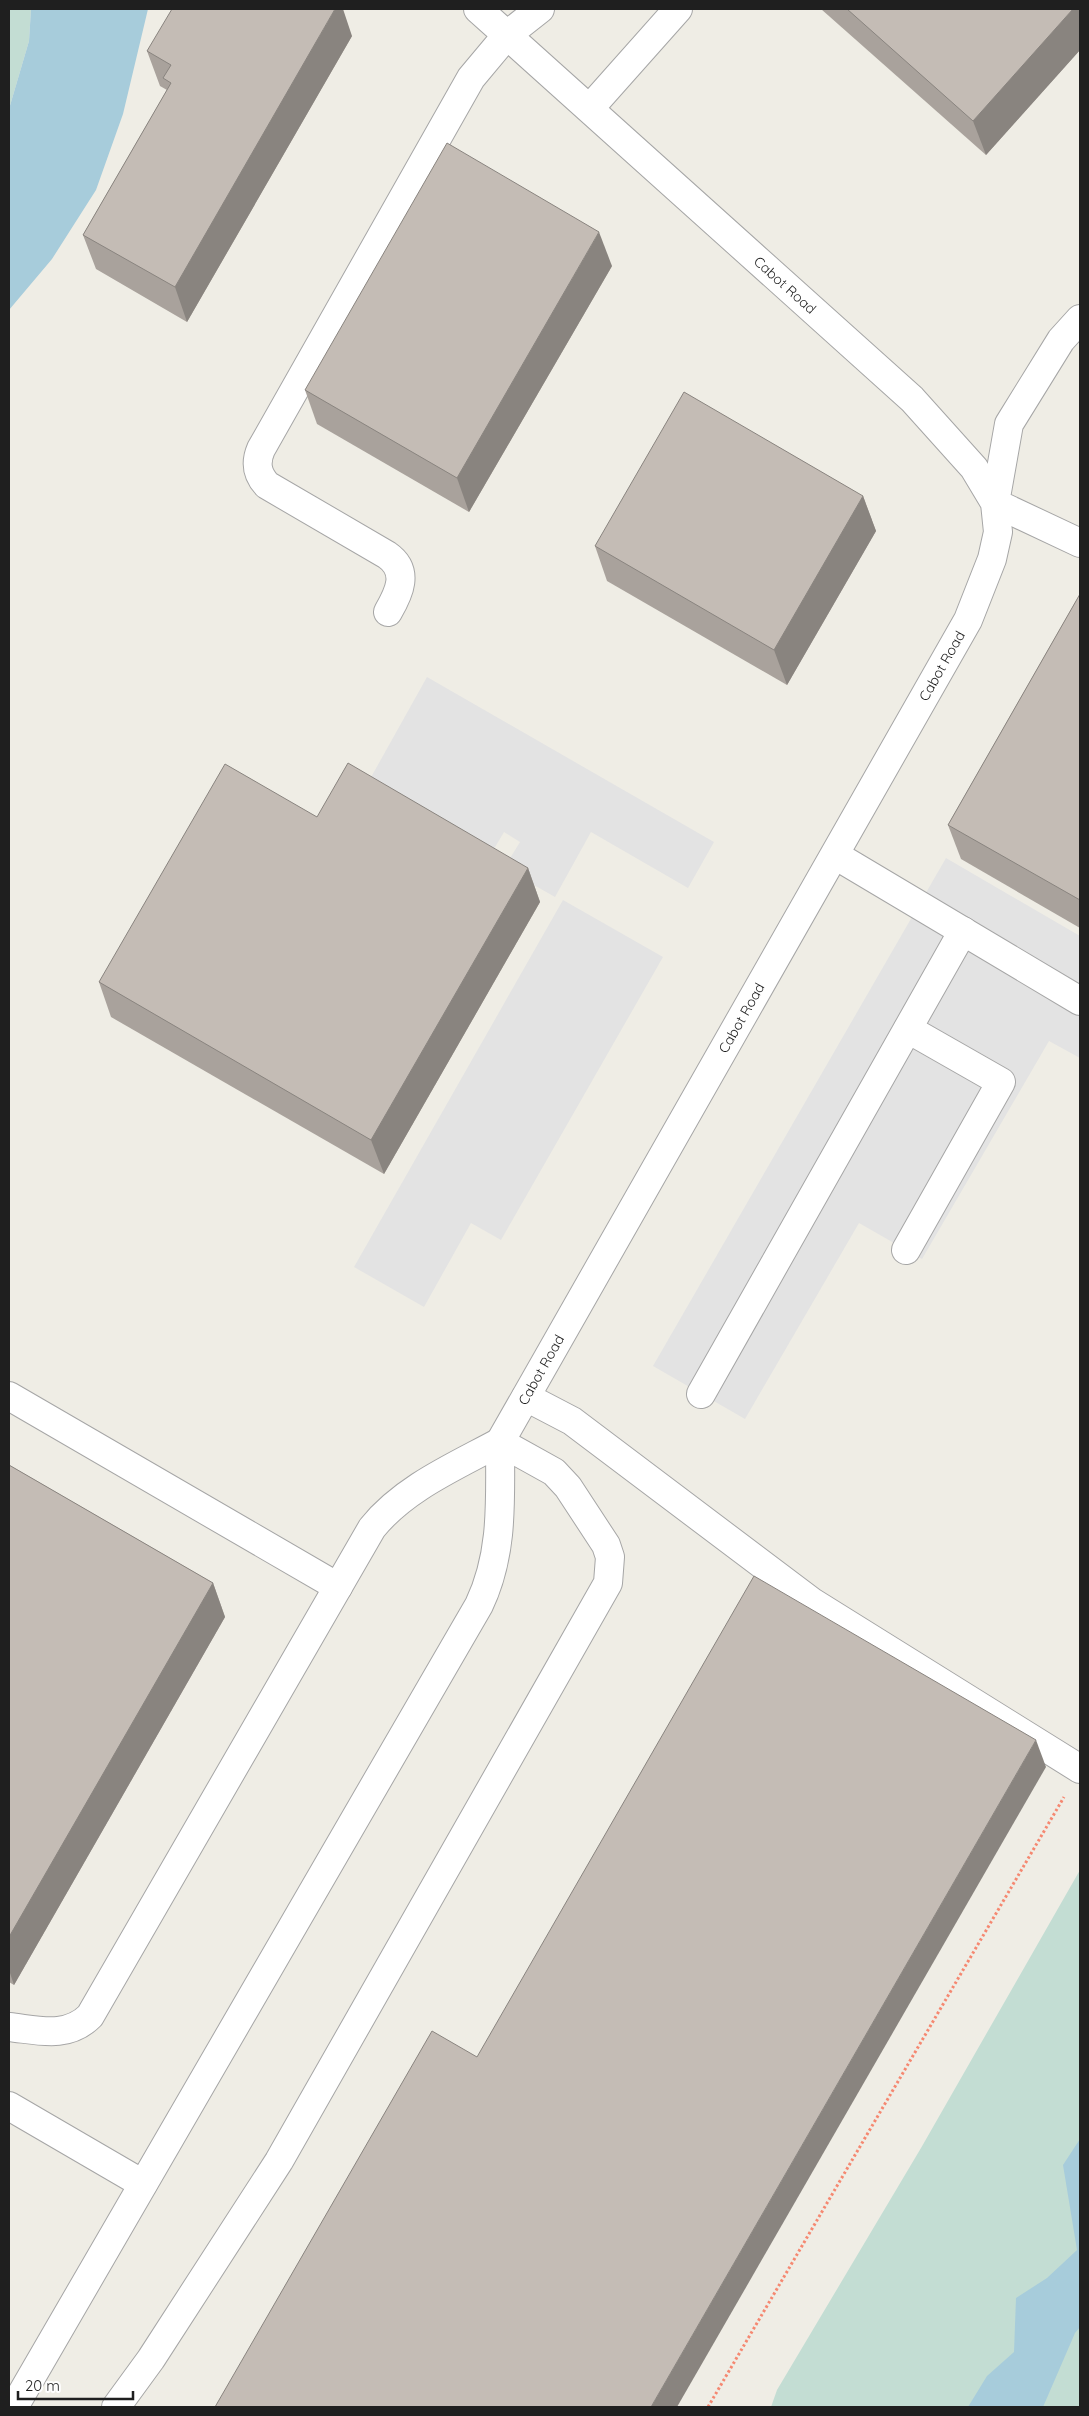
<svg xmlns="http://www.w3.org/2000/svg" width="1089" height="2416" font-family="Quicksand,sans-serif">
<rect width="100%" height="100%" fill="#efede5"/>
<g fill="#c3ddd3">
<path d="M9,9H31L29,41L9,109Z"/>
<path d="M1080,1870V2407H771L777,2390L921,2148Z"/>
</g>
<g fill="#e3e3e3">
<path d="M427,677L714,842L688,888L591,832L555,897L504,868L520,842L504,832L488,859L365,788Z"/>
<path d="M946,858L1080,936V1058L1049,1041L922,1259L859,1223L745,1419L653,1366Z"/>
<path d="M563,900L663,957L501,1240L471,1223L424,1307L354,1267Z"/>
</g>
<g fill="#a7ccdb">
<path d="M31,9H148L123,114L96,190L52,259L9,310V109L29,41Z"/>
<path d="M1080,2139V2327L1075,2333L1043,2407H968L987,2376L1014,2352L1016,2298L1047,2278L1077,2250L1063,2165Z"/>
</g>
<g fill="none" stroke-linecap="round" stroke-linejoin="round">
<g stroke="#a6a6a6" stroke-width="30">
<g id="minor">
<path d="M590,108L678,9"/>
<path d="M1080,319L1061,340L1009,424L995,503L1080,543"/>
<path d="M388,612C399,593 410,571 387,555L267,485C257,474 255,463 261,449L471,78L507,35L540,9"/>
<path d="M835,855L1080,1001"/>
<path d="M906,1250L1001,1082L908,1029"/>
<path d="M701,1394L963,931"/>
<path d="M9,1396L338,1587"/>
<path d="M526,1397L572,1421L812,1602L1080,1769"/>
<path d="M9,2027C38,2030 67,2039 90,2016L372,1528C404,1488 456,1466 500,1442"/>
<path d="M9,2106L143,2184"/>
<path id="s1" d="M14,2407L479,1605C504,1553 500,1498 500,1442L968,620L992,559L998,532L995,503L974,468L912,399L478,9"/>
<path d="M116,2407L151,2359L279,2161L608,1583L610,1557L606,1545L568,1487L554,1472L500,1442"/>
</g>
</g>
<path stroke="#f58871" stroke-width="3" stroke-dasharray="2.5 2.5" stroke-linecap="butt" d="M708,2407L1064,1797"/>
<use href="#minor" stroke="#fff" stroke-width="28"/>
</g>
<g fill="#a9a29c">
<path d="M821,9H1080V50L986,155Z"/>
<path d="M352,36L187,322L96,269L83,235L167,90L160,86L147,51Z"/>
<path d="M612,266L469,512L317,424L305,390Z"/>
<path d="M863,496L876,531L787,685L607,581L595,546Z"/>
<path d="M1080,594V928L961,859L948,825Z"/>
<path d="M317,817L528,868L540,902L384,1174L111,1017L99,982Z"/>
<path d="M9,1465L213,1583L225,1617L14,1985L9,1982Z"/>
</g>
<g fill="#89847f">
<path d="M335,9H343L352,36L187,322L175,287Z"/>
<path d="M1073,9H1080V50L986,155L973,121Z"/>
<path d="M599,232L612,266L469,512L457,478Z"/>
<path d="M863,496L876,531L787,685L774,650Z"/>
<path d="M528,868L540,902L384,1174L371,1140Z"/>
<path d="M213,1583L225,1617L14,1985L9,1970V1937Z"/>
<path d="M1036,1740L1046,1767L677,2407H651Z"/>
</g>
<g fill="#c4bcb5" stroke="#89847f">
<path d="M172,9H335L175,287L83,235L171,83L163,78L171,65L147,51Z"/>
<path d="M847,9H1073L973,121Z"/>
<path d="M447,143L599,232L457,478L305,390Z"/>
<path d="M684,392L863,496L774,650L595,546Z"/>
<path d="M1080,594V900L948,825Z"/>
<path d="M348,763L528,868L371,1140L99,982L225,764L317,817Z"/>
<path d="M9,1465L213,1583L9,1937Z"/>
<path d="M754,1576L1036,1740L651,2407H215L432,2031L477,2057Z"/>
</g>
<g text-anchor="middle" stroke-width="4" stroke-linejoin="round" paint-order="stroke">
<g font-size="14" fill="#1f1f1f" stroke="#fff">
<text transform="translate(785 285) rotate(42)" y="5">Cabot Road</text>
<text dy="5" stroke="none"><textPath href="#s1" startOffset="1986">Cabot Road</textPath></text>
<text dy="5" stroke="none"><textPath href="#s1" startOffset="1581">Cabot Road</textPath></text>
<text dy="5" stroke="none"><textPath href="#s1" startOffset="1176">Cabot Road</textPath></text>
</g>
</g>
<rect width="1089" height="2416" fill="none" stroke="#1f1f1f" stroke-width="20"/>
<path d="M18 2391v8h115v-8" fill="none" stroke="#1f1f1f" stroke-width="2.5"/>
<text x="25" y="2391" font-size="15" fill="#1f1f1f" stroke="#ffffff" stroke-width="4" paint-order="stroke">20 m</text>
</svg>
